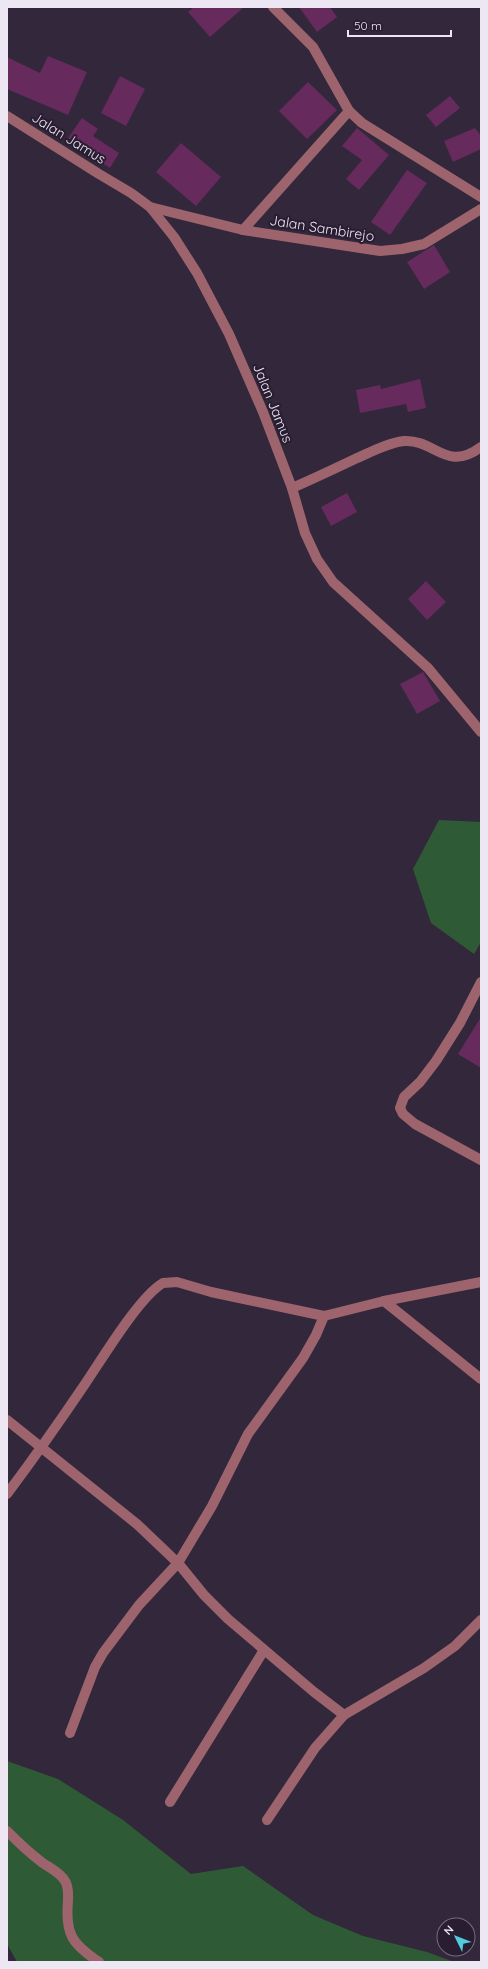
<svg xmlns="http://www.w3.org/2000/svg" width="488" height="1969" font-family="Quicksand,sans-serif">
<rect width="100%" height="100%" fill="#32273b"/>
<g fill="#2e5b36">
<path d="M439,820L481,822V942L474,954L431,923L413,869Z"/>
<path d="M7,1761L58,1779L123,1820L191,1874L243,1866L313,1915L363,1936L427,1952L454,1962H17L7,1944Z"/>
</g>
<g fill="#662a5d">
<path d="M194,7H244L210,37L188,12Z"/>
<path d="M299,7H330L337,17L317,32Z"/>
<path d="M48,56L87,72L68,115L7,89V57L40,73Z"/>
<path d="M120,76L145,89L126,126L101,113Z"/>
<path d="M308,82L337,110L307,139L279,111Z"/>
<path d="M450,96L460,108L436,127L426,115Z"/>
<path d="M82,118L98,129L93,136L119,153L110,168L87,154L88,151L68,138Z"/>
<path d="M357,128L389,155L359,190L346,179L362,160L342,146Z"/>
<path d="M475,128L481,136V149L453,162L444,141Z"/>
<path d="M181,143L221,177L196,206L156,172Z"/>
<path d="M407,170L427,183L390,235L371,222Z"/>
<path d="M434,245L450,272L424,289L407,262Z"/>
<path d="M420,379L426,408L408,412L406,404L360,413L356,390L380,385L381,389Z"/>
<path d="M347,493L357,512L331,526L321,507Z"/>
<path d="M426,581L446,602L427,620L408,599Z"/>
<path d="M423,672L440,701L417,714L400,684Z"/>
<path d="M481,1017V1068L458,1054Z"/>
</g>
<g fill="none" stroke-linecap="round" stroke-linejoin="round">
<g stroke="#9e646d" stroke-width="10">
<path d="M273,7L313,47L349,111L362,123L481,197"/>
<path d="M7,116L99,174L131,193L150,207L174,237L197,273L229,334L263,412L292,488L305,533L317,559L333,582L428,668L481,732"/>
<path d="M150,207L243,230L380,251L402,249L424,244L481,209"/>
<path d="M243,230L349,111"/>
<path d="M292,488C313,479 334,469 355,459C371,452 387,443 404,441C435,439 446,473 481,447"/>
<path d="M481,982L460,1023L436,1061L420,1082L404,1097L400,1108L403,1114L415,1124L481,1160"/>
<path d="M384,1301L481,1379"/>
<path d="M7,1420L138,1525L178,1563L204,1595L228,1619L314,1692L344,1715"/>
<path d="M7,1494C34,1458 60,1421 85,1384C102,1359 139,1297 163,1283L177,1282L211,1292L324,1316L384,1301L481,1282"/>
<path d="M70,1733L95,1667L103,1653L139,1605L178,1563L212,1506L248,1434L303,1358L316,1335L324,1316"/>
<path d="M170,1802L264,1650"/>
<path d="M267,1820L315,1748L344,1715L424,1668L455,1646L481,1620"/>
<path d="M7,1831C17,1841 27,1851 39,1860C47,1867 59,1871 65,1881C69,1887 68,1895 68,1901C65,1934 72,1944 99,1962"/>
</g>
</g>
<g text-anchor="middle" stroke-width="4" stroke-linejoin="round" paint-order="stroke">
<g font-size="14" fill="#ede6f3" stroke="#281d31">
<text transform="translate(69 138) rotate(32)" y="5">Jalan Jamus</text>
<text transform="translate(322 228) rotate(9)" y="5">Jalan Sambirejo</text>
<text transform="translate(273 403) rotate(68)" y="5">Jalan Jamus</text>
</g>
</g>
<rect width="488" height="1969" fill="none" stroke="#ede6f3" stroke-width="16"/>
<g transform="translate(456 1937) rotate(313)"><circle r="19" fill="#281d31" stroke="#776d7f"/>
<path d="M0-3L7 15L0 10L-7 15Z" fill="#52cbda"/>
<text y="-6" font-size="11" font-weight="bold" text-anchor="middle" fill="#ede6f3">N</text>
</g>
<path d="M348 30v6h103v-6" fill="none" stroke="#ede6f3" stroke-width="2"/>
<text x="354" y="30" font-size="12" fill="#ede6f3" stroke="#281d31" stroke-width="3" paint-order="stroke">50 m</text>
</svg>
